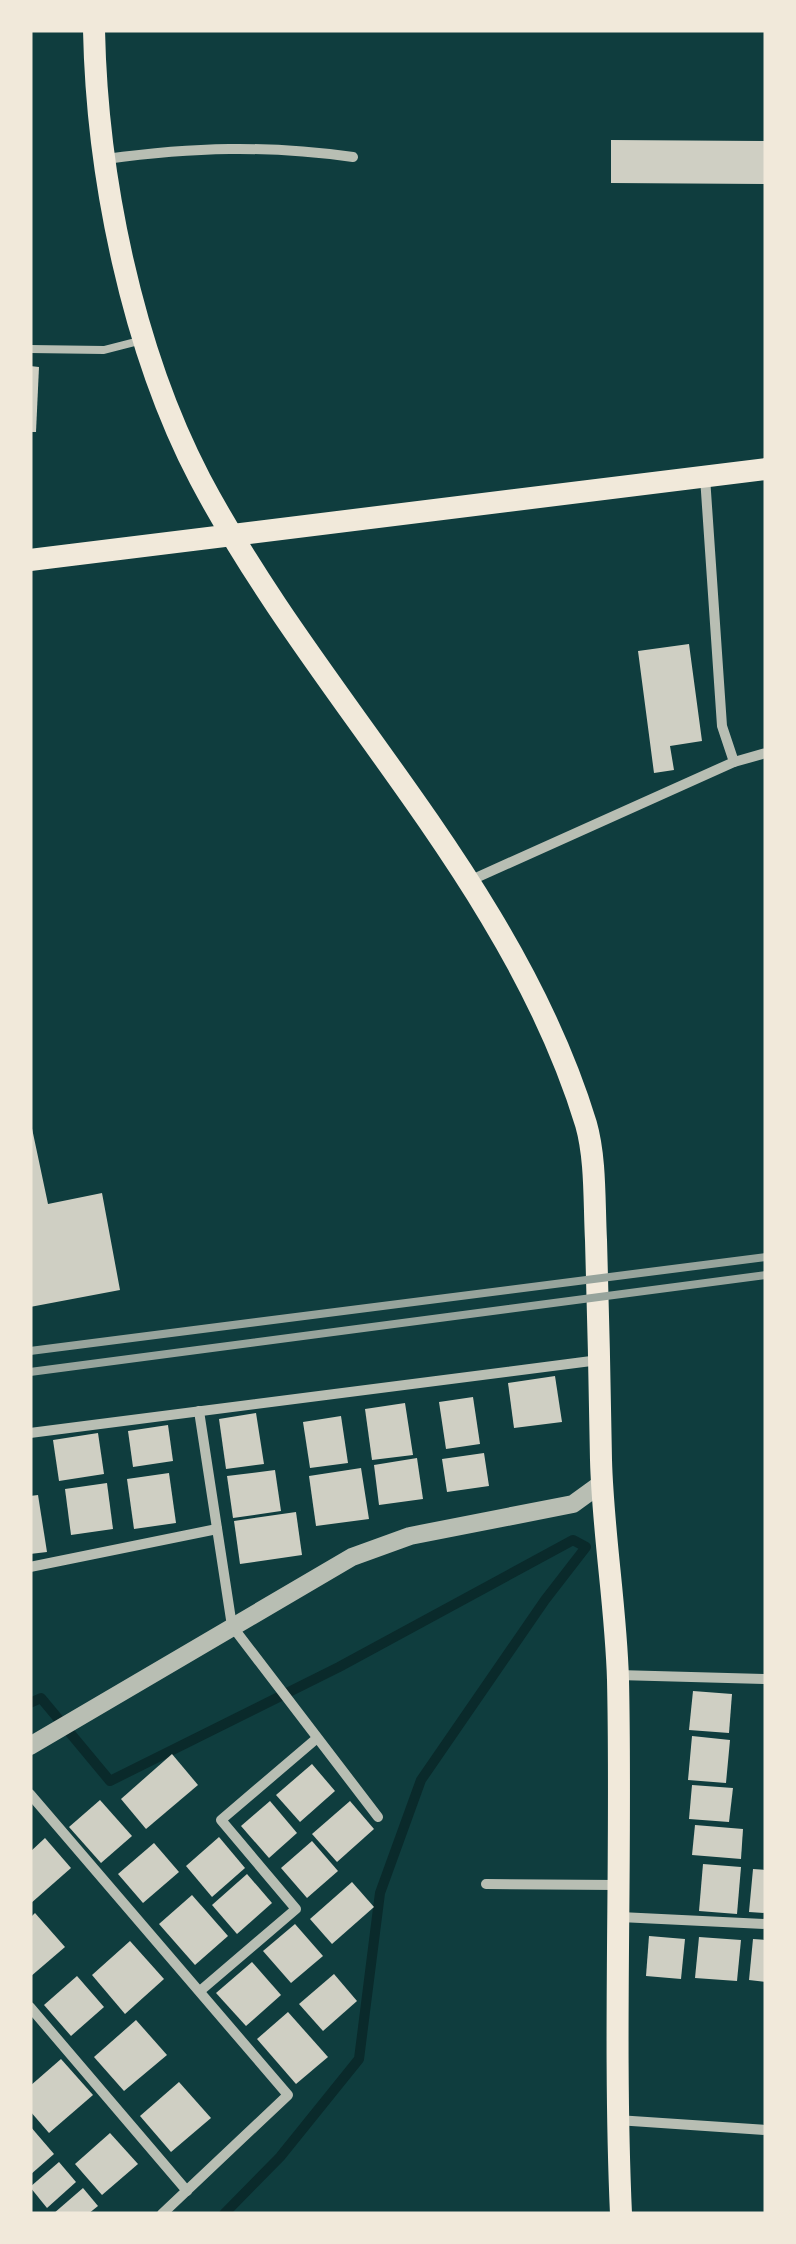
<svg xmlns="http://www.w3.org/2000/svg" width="796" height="2244" font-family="Barlow,sans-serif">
<rect width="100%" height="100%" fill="#0f3d3e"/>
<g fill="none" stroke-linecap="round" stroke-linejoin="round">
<path stroke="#0a2a2b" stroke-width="10" d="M30,1703L41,1698L110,1781L339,1667L573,1540L586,1547L545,1600L421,1780L380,1893L359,2059L280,2157L224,2214"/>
</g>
<g fill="#cfcfc3">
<path d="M611,140L766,141V184L611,183Z"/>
<path d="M30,366L39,367L36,432H30Z"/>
<path d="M689,644L702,741L670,746L674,770L654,773L638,651Z"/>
<path d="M30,1119L48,1204L102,1193L120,1290L30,1307Z"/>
<path d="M555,1376L562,1422L514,1428L508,1383Z"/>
<path d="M473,1397L480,1444L446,1449L439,1402Z"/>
<path d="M405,1403L413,1455L372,1460L365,1409Z"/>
<path d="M256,1413L264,1464L226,1469L219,1419Z"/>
<path d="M341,1416L348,1463L310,1468L303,1422Z"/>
<path d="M168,1425L173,1461L133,1467L128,1431Z"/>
<path d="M98,1433L104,1474L59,1481L53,1440Z"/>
<path d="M484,1453L489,1486L447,1492L442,1459Z"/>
<path d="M417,1458L423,1499L379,1505L374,1465Z"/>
<path d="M361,1468L369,1519L316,1526L309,1476Z"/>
<path d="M275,1470L281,1511L233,1518L227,1476Z"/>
<path d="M169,1473L176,1523L134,1529L127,1479Z"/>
<path d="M107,1483L113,1529L71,1535L65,1489Z"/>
<path d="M38,1495L47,1552L30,1554V1496Z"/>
<path d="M296,1512L302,1555L240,1564L234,1521Z"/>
<path d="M693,1691L732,1694L729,1733L689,1730Z"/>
<path d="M692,1736L730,1740L726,1783L688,1780Z"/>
<path d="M172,1754L198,1785L146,1829L121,1799Z"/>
<path d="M312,1764L335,1791L300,1822L276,1795Z"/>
<path d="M692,1785L733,1788L729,1822L689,1819Z"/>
<path d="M100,1800L132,1836L101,1863L69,1827Z"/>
<path d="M270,1801L297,1833L269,1858L241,1826Z"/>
<path d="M350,1801L374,1829L337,1862L312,1834Z"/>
<path d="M695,1825L743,1829L741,1859L692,1855Z"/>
<path d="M219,1837L245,1868L212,1897L186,1866Z"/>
<path d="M45,1838L71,1868L30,1904V1852Z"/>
<path d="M312,1841L338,1871L307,1898L281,1868Z"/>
<path d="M154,1843L179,1872L143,1903L118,1874Z"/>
<path d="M703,1864L741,1867L737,1914L699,1911Z"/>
<path d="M753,1869L766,1870V1913L749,1912Z"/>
<path d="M247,1874L272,1903L237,1934L212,1905Z"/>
<path d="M352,1882L374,1907L332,1944L310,1919Z"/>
<path d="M192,1895L228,1936L195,1965L159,1924Z"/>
<path d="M35,1913L65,1947L30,1977V1918Z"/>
<path d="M295,1924L323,1956L291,1983L263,1951Z"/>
<path d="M649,1936L685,1939L681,1979L646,1976Z"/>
<path d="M699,1937L741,1940L737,1981L695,1978Z"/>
<path d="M753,1939L766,1940V1982L749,1980Z"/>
<path d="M130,1941L164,1979L125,2014L92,1975Z"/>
<path d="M252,1962L281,1995L246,2026L216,1993Z"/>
<path d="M334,1974L357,2001L323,2031L299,2004Z"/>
<path d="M77,1976L104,2007L71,2036L44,2005Z"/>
<path d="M288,2012L328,2057L296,2084L257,2039Z"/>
<path d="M136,2020L167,2055L124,2091L94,2057Z"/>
<path d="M61,2059L93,2095L49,2133L30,2111V2086Z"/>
<path d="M179,2082L211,2118L171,2152L140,2116Z"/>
<path d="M30,2126L54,2154L30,2175Z"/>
<path d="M110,2133L138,2164L102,2195L75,2164Z"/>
<path d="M59,2162L76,2182L47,2208L30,2187Z"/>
<path d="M83,2188L98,2206L88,2214H53Z"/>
</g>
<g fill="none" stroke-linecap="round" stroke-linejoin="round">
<path stroke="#b8beb3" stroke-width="8" d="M30,349L104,350L139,341"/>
<g stroke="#b8beb3" stroke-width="10">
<path d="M106,159C194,147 265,145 353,157"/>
<path d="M705,477L722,726L734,762"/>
<path d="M469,881L734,762L766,753"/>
<path d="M199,1411L232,1626L378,1817"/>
<path d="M30,1433L599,1360"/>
<path d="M30,1567L217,1529"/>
<path d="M618,1675L766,1679"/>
<path d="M30,1794L288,2095L162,2214"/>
<path d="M486,1884L617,1885"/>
<path d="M620,1917L766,1924"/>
<path d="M200,1991L296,1909L221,1820L316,1739"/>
<path d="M30,2007L187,2191"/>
<path d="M617,2120L766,2130"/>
</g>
<path stroke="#b8beb3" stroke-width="18" d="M30,1746L352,1557L410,1536L573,1504L602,1483"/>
<g stroke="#f1e9da" stroke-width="22">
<path d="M94,30C97,176 132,349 200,479C317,700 512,881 586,1124C596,1159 594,1203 596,1240C598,1313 600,1387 601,1460C603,1534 616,1607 618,1680C622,1858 613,2036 621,2214"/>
<path d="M30,560L766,469"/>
</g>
<g stroke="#97a49c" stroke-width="8">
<path d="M30,1351L766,1257"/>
<path d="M30,1372L766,1275"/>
</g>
</g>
<rect width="796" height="2244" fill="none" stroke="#f1e9da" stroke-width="65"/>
</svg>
